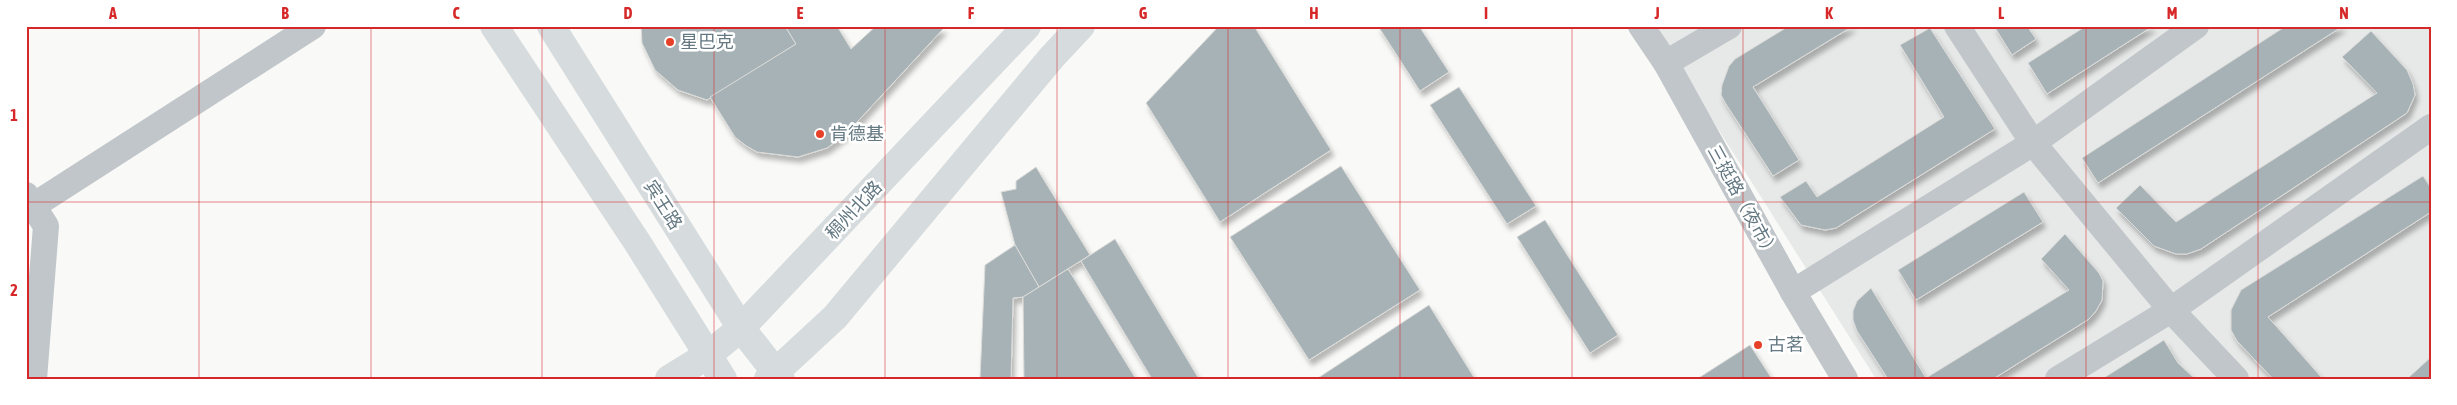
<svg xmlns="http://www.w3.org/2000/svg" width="2457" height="405" font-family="'Asap Condensed','Noto Sans SC',sans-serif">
<defs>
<filter id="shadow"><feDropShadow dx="3" dy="5.5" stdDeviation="2.5" flood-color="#0004"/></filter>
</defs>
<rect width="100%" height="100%" fill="#f9f9f7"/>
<path fill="#e7e9e8" d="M1653,26H2431V379H1876Z"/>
<g fill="#a7b2b6" stroke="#dbdbd9" filter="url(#shadow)">
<path d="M641,26H785L796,44L707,100L678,90L655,70L642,43Z"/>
<path d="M785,26H837L851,49L876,26L944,28L846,134L827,148L798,157L757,152L745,145L735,137L710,97L796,44Z"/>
<path d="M1219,26H1254L1331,150L1220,222L1146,103Z"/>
<path d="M1378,26H1419L1449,72L1420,91Z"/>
<path d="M1789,26H1853L1753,87L1799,160L1773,176L1726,104L1721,95L1722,85L1729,66L1735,59Z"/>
<path d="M1994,26H2027L2036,39L2012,55Z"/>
<path d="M2086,26H2153L2047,94L2028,63Z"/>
<path d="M2286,26H2343L2098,183L2082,158Z"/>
<path d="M1930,28L1995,129L1836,228L1825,230L1801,225L1780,197L1806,181L1817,197L1944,117L1900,45Z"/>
<path d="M2371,31L2407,70L2413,84L2415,95L2407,113L2201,249L2187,254H2176L2154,246L2116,208L2140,185L2176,222L2377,93L2342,57Z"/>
<path d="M1459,87L1536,206L1507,224L1430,105Z"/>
<path d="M1341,166L1420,290L1309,360L1230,237Z"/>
<path d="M1036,167L1090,255L1039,287L1015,245L1001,192L1016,189V181Z"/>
<path d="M2423,176L2431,188V212L2268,317L2322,378L2273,379L2237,341L2231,330V310L2241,290Z"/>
<path d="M2024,192L2043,222L1916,300L1898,270Z"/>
<path d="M1545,220L1618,335L1590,353L1517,237Z"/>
<path d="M2065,234L2099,273L2103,281L2102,300L2096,311L2089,319L1993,379H1888L1857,331L1853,320V311L1857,301L1871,288L1926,378L2069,290L2041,259Z"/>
<path d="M1115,239L1199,379H1152L1081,261Z"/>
<path d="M1015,245L1039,287L1023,297L1013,298L1011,379H980L985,265Z"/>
<path d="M1068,269L1136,379H1024L1023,297Z"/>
<path d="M1429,305L1475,379H1318V378Z"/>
<path d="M2164,340L2178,363L2195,379H2102Z"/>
<path d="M1750,345L1772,379H1697Z"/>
<path d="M2431,357V379H2407Z"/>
</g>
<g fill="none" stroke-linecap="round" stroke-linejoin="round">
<g stroke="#c0c6c9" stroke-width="26">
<path d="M1641,26L1666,63L1793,292L1845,379"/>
<path d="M1957,26L2033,143L2171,310L2236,379"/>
<path d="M1666,63L1729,26"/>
<path d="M26,195L46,226L34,379"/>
<path d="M33,206L313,26"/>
<path d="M1793,292L2033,143L2196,26"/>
<path d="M2058,379L2171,310L2431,127"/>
</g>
<g stroke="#d6dbde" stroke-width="28">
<path d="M494,26L637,242L723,379"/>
<path d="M551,26L741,328L781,379"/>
<path d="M669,379L708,355L741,328L1027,26"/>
<path d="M768,379L835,317L1052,57L1081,26"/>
</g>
</g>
<path fill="none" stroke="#d62828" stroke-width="1" stroke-opacity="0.55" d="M199,26V379M371,26V379M542,26V379M714,26V379M885,26V379M1057,26V379M1228,26V379M1400,26V379M1572,26V379M1743,26V379M1915,26V379M2086,26V379M2258,26V379M26,202H2431"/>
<g fill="#e74029" stroke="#fff" stroke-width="2">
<circle cx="670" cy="42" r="5"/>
<circle cx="820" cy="134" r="5"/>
<circle cx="1758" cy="345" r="5"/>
</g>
<g text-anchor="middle" stroke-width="5" stroke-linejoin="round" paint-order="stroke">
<g font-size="18" fill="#647882" stroke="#fff" text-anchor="start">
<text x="680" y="48">星巴克</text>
<text x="830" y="140">肯德基</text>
<text x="1768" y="351">古茗</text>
</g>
<g font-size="18" fill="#647882" stroke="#fff">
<text transform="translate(1743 202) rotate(61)" y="6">三挺路（夜市）</text>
<text transform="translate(663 205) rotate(58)" y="6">宾王路</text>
<text transform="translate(854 210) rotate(-47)" y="6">稠州北路</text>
</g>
</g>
<rect width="2457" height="405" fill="none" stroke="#ffffff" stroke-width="55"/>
<rect x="28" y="28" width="2402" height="350" fill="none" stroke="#d62828" stroke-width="2"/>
<g font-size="16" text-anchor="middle" font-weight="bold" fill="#d62828">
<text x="113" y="19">A</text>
<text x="285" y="19">B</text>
<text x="456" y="19">C</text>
<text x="628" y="19">D</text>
<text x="800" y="19">E</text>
<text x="971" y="19">F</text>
<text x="1143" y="19">G</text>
<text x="1314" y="19">H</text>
<text x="1486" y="19">I</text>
<text x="1657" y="19">J</text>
<text x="1829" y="19">K</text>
<text x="2001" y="19">L</text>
<text x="2172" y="19">M</text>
<text x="2344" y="19">N</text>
<text x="14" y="121">1</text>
<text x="14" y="296">2</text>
</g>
</svg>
